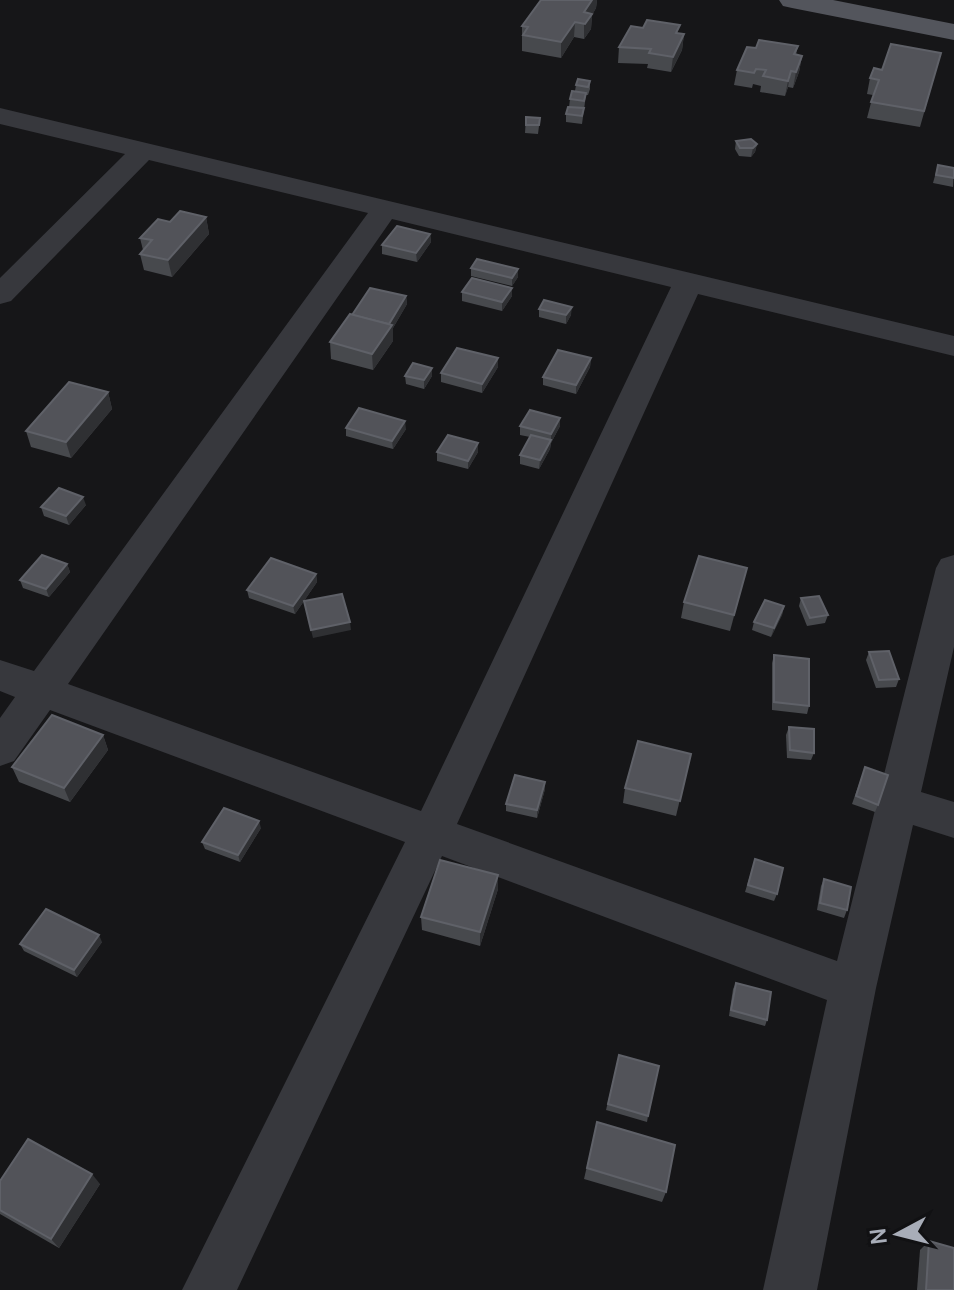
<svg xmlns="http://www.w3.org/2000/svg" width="954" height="1290" font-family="Manrope,sans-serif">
<rect width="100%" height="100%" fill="#161618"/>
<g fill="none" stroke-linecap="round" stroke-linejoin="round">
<path fill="#37383d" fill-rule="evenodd" d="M0,108L954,336V356L698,294L457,824L837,961L936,568L941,559L954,555V647L921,792L954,802V838L913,825L876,988L817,1290H763L827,1000L442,856L237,1290H182L405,842L50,710L14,761L0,766V718L15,697L0,691V660L34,671L368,213L149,160L11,301L0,304V278L125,154L0,124ZM392,219L671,287L421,811L68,684Z"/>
<path fill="#53555c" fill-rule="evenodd" d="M779,0H833L954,24V40L792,8L783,6Z"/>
</g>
<g fill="#47494d">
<path d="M541,0H597L596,8L592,15L591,29L584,39L574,37L561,58L522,51V26Z"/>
<path d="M679,34H684L682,50L671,72L647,68L648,64L618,63L619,47Z"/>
<path d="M798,46L796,55L802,56L799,72L793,88L788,87L785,96L760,92L761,86L753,84L752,88L734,85L737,70L756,48Z"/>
<path d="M941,53L920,127L867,118L873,95L867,94L870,78L882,70Z"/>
<path d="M590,81V89L588,95H586L582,124L566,122V114L569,107L570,99L575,91L576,85Z"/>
<path d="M526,117L540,118L538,134L525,133Z"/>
<path d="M736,141L757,144L755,152L751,157L739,156L735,149Z"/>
<path d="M938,165L954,168L953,187L933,183Z"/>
<path d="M206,217L209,234L172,277L144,270L140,254L143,250L140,238L170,222Z"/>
<path d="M430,234L431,242L417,262L382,254V245Z"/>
<path d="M471,268L518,269V277L512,286L471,276Z"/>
<path d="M462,292L512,296L502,311L462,301Z"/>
<path d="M406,296L407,304L393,328V341L373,370L331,359L330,342L352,315Z"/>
<path d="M539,309L571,315L566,324L539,317Z"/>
<path d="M498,358V367L482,393L441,382V373Z"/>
<path d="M591,358L590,367L576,394L543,385V377Z"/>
<path d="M405,376H432L424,389L406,384Z"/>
<path d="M108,392L112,409L71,458L31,447L26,431Z"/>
<path d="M520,426H560L551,443L550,449L539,469L520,464V455L530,437L520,435Z"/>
<path d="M346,428L406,429L393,449L346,436Z"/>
<path d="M437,452H478L468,469L437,461Z"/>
<path d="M86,505L69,525L44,516L41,507Z"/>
<path d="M67,564L70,572L49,597L23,588L20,580Z"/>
<path d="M747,568L730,631L681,618L684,602Z"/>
<path d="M316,574L317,582L295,614L249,598L247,590Z"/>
<path d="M801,598L828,615L825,623L807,626L799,606Z"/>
<path d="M784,606L782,615L771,637L752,630L754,622Z"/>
<path d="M869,652L899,679L896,687L876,688L866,660Z"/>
<path d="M774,655L809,706L807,714L772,710V663Z"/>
<path d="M789,727L814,753L811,760L787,758L786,735Z"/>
<path d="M103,735L108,750L70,802L19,782L12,767Z"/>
<path d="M691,754L676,816L623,803L625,788Z"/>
<path d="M865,767L878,805L875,812L852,804Z"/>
<path d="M545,782V789L537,818L506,811V804Z"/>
<path d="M261,828L240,862L205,849L202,842Z"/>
<path d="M755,859L777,894L774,901L745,892Z"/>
<path d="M498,875V889L480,946L422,930L421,917Z"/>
<path d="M824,879L847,910L844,918L817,910L821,886Z"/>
<path d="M102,942L77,977L24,951L20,944Z"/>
<path d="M736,983L767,1020L765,1026L729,1016L733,989Z"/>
<path d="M619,1055L648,1116L647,1122L606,1110Z"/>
<path d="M597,1122L666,1192L662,1202L584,1179Z"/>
<path d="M0,1181L100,1184L59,1248L0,1214Z"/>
<path d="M929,1241L954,1290H917L920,1250Z"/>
</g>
<g fill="#2f3033">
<path d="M592,0H597L596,8L592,15L591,29L584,39V12Z"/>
<path d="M575,22L574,37L561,58V42Z"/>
<path d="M684,34L682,50L671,72L673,57Z"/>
<path d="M802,56L799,72L793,88L796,72Z"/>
<path d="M791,71L788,87L785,96L788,81Z"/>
<path d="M757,144L755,152L751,157L753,148Z"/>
<path d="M206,217L209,234L172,277L168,260Z"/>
<path d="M430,234L431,242L417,262L416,253Z"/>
<path d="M518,269V277L512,286V278Z"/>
<path d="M512,288V296L502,311V302Z"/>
<path d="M406,296L407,304L393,328V341L373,370L372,354Z"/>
<path d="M572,307L571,315L566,324V315Z"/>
<path d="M498,358V367L482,393V384Z"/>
<path d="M591,358L590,367L576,394V385Z"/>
<path d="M432,368V376L424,389V380Z"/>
<path d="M108,392L112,409L71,458L66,442Z"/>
<path d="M560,418V426L551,443V434Z"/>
<path d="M405,421L406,429L393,449L392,441Z"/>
<path d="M551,440L550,449L539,469L540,460Z"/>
<path d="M478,443V452L468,469V461Z"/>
<path d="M83,497L86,505L69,525L66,516Z"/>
<path d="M67,564L70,572L49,597L46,589Z"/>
<path d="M316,574L317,582L295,614L293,606Z"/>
<path d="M784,606L782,615L771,637L774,628Z"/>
<path d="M350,622L351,630L313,638L311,630Z"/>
<path d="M103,735L108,750L70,802L64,788Z"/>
<path d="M545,782V789L537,818V810Z"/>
<path d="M259,821L261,828L240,862L238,855Z"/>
<path d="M498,875V889L480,946V932Z"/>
<path d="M99,935L102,942L77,977L74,970Z"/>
<path d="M92,1174L100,1184L59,1248L51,1239Z"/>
</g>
<g fill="#525359" stroke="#5f6168" stroke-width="2">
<path d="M541,0H592L584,12L592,14L585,24L575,22L561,42L523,35L528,27L522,26Z"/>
<path d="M647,20L680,25L676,33L684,34L673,57L649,53L651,49L619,47L631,26L643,28Z"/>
<path d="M759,40L798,46L794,54L802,56L796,72L791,71L788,81L763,76L766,70L756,69L754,73L737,70L747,47L756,48Z"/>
<path d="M891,44L941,53L924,111L871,102L879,80L870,78L874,68L882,70Z"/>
<path d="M578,79L590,81L588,87L576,85Z"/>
<path d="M572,91L586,93L584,101L570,99Z"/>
<path d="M568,107L584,108L582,116L566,114Z"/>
<path d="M526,117L540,118L539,125H526Z"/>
<path d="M751,139L757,144L753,148H740L736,141Z"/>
<path d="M938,165L954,168V178L936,175Z"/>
<path d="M180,211L206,217L168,260L140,254L152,240L140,238L158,219L170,222Z"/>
<path d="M397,226L430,234L416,253L382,245Z"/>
<path d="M477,259L518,269L512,278L471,268Z"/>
<path d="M472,278L512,288L502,302L462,292Z"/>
<path d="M370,288L406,296L389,324L352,315Z"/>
<path d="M544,300L572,307L566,315L539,309Z"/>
<path d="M350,314L392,325L372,354L330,342Z"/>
<path d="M457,348L498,358L482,384L441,373Z"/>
<path d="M558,350L591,358L576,385L543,377Z"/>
<path d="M413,363L432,368L424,380L405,376Z"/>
<path d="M69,382L108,392L66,442L26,431Z"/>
<path d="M359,408L405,421L392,441L346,428Z"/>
<path d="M530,410L560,418L551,434L520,426Z"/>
<path d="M448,435L478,443L468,461L437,452Z"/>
<path d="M531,435L551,440L540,460L520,455Z"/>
<path d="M59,488L83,497L66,516L41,507Z"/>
<path d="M42,555L67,564L46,589L20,580Z"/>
<path d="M699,556L747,568L734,615L684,602Z"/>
<path d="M271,558L316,574L293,606L247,590Z"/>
<path d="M342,594L350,622L311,630L304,601Z"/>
<path d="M819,596L828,615L810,618L801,598Z"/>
<path d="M765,600L784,606L774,628L754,622Z"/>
<path d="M889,651L899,679L879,680L869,652Z"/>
<path d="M774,655L809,659V706L774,702Z"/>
<path d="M52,715L103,735L64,788L12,767Z"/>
<path d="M789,727L814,729V753L790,750Z"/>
<path d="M638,741L691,754L680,801L625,788Z"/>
<path d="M865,767L888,775L878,805L856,796Z"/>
<path d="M515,775L545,782L537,810L506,804Z"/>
<path d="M224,808L259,821L238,855L202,842Z"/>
<path d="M755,859L783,868L777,894L748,885Z"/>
<path d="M440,860L498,875L480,932L421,917Z"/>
<path d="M824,879L851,887L847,910L820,903Z"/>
<path d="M46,909L99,935L74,970L20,944Z"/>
<path d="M736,983L771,992L767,1020L731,1010Z"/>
<path d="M619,1055L659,1066L648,1116L608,1104Z"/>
<path d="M597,1122L675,1145L666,1192L587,1168Z"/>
<path d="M28,1139L92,1174L51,1239L0,1210V1181Z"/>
<path d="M929,1241L954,1248V1290H926Z"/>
</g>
<g transform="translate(898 1234) rotate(263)" stroke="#111113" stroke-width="6" paint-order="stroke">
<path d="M0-6L14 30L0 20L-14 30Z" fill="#a8adb8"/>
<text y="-12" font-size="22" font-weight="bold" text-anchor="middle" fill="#a8adb8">N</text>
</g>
</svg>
